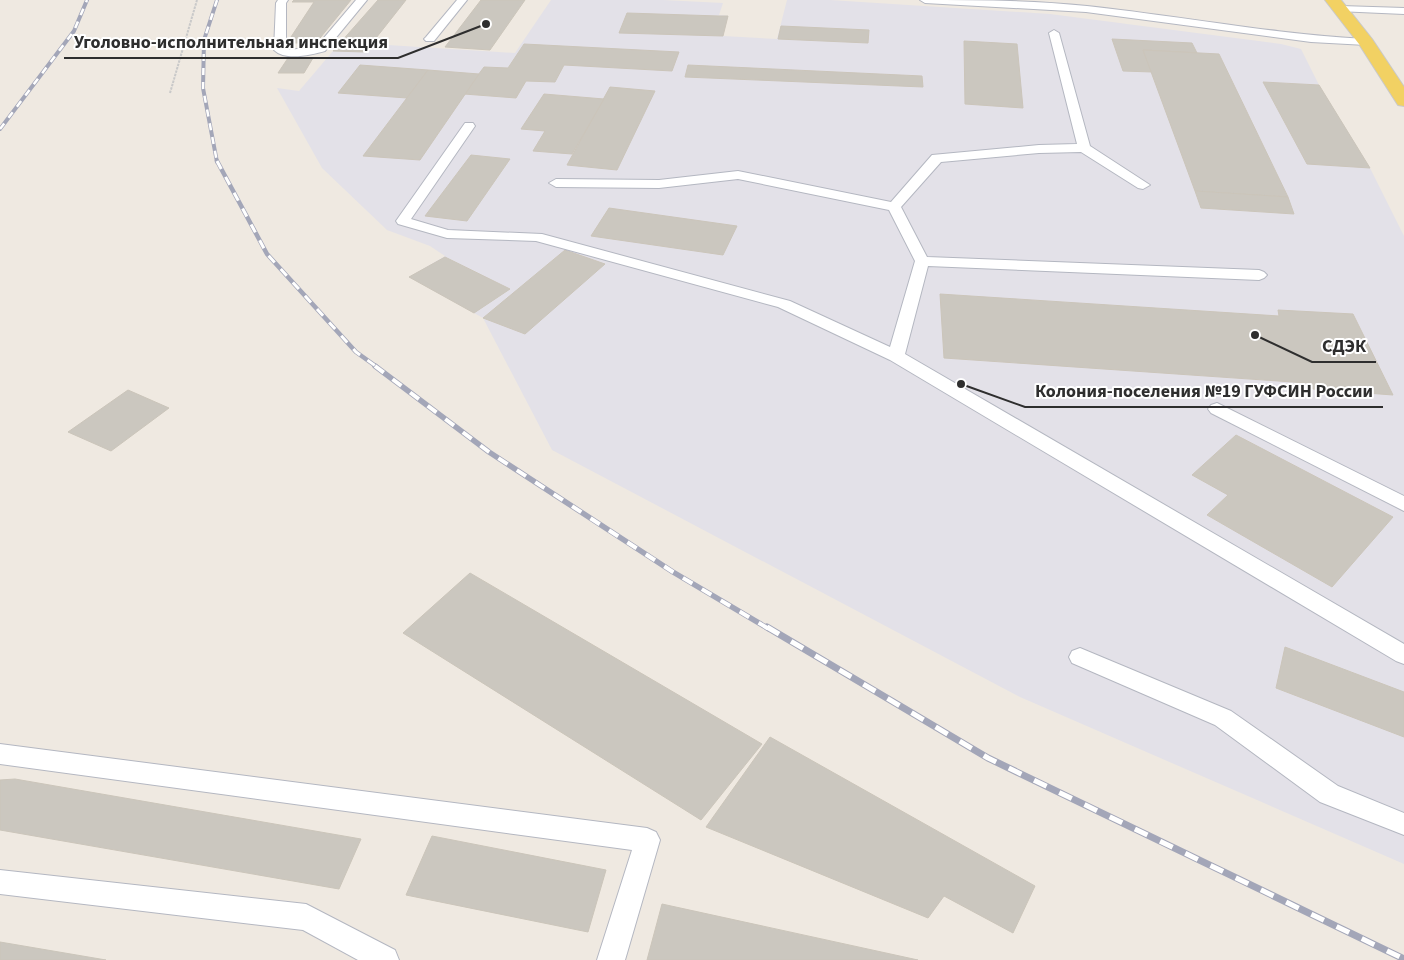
<svg xmlns="http://www.w3.org/2000/svg" width="1404" height="960" font-family="'Source Sans 3',sans-serif">
<rect width="100%" height="100%" fill="#efe9e1"/>
<path fill="#e3e1e8" d="M551,0H663L723,3L719,15L728,16L723,36L777,39L787,0H830L1050,14L1281,44L1301,49L1319,85L1370,168L1404,236V864L1020,697L552,450L483,318L409,277L445,256L430,246L387,230L322,168L277,88L299,91L333,51L365,52L372,44L515,53Z"/>
<g fill="#cbc7bf" stroke="#cbc5ba">
<path d="M294,0H351L316,43H287L314,2H292Z"/>
<path d="M378,0H406L365,52L333,51Z"/>
<path d="M481,0H525L490,50L445,47Z"/>
<path d="M627,13L719,16H728L723,36L619,33Z"/>
<path d="M781,26L869,30L868,43L778,39Z"/>
<path d="M1112,39L1192,43L1197,53L1143,50L1152,72L1123,71Z"/>
<path d="M964,41L1017,44L1023,108L965,104Z"/>
<path d="M524,44L679,52L672,71L564,65L555,82L526,81L516,98L464,94L484,67L508,68Z"/>
<path d="M1143,50L1219,54L1288,197L1195,191Z"/>
<path d="M288,58H313L304,73H278Z"/>
<path d="M360,65L428,70L407,98L338,93Z"/>
<path d="M688,65L922,76L923,87L685,77Z"/>
<path d="M428,70L479,74L420,160L363,156Z"/>
<path d="M1263,82L1319,85L1370,168L1307,164Z"/>
<path d="M610,87L655,91L617,170L567,165Z"/>
<path d="M544,94L604,99L572,154L533,151L545,131L521,129Z"/>
<path d="M471,155L510,159L467,221L425,216Z"/>
<path d="M1195,191L1288,197L1294,214L1201,208Z"/>
<path d="M609,208L737,226L723,255L591,236Z"/>
<path d="M565,250L605,264L525,334L483,318Z"/>
<path d="M445,257L510,289L474,313L409,277Z"/>
<path d="M940,294L1279,316L1278,310L1353,314L1393,395L1313,389L1307,383L944,358Z"/>
<path d="M128,390L169,408L111,451L68,432Z"/>
<path d="M1236,435L1393,517L1332,587L1207,515L1228,495L1192,475Z"/>
<path d="M470,573L762,744L701,820L403,633Z"/>
<path d="M1285,647L1404,692V737L1276,688Z"/>
<path d="M770,737L1035,886L1013,933L944,896L928,918L706,827Z"/>
<path d="M15,779L361,839L339,889L0,830V780Z"/>
<path d="M432,836L606,870L588,932L406,895Z"/>
<path d="M662,904L918,960H647Z"/>
<path d="M0,942L106,960H0Z"/>
</g>
<g fill="none" stroke-linecap="round" stroke-linejoin="round">
<g stroke="#b4b7c1" stroke-width="2">
<g id="service">
<path d="M278,0H288L286,3V48L290,50L317,46L356,0H367L325,51C311,55 285,61 274,50L276,3Z"/>
<path d="M457,0H467L434,41H426L424,39L426,37Z"/>
<path d="M920,0C975,0 1032,0 1087,6C1180,16 1272,34 1366,39L1372,42L1366,45L1311,42L1086,12L925,3Z"/>
<path d="M1341,6L1404,8V14L1337,11L1336,9L1337,7Z"/>
<path d="M1054,30L1059,33L1090,146L1150,185L1143,189L1138,188L1081,152L1039,153L941,162L901,207L927,257L1259,270L1264,272L1267,275L1264,278L1259,280L928,266L905,354L1404,644V664L1396,661L890,360L778,307L536,241L447,238L398,224L396,221L465,123H473L475,126L411,219L448,230L542,234L790,301L890,347L915,261L889,210L738,179L659,188L556,187L549,183L556,179L659,180L738,171L891,202L932,155L1039,145L1077,144L1049,33Z"/>
<path d="M1217,403L1404,496V511L1211,413L1208,409L1211,405Z"/>
<path d="M1080,648L1231,711L1338,786L1404,813V835L1320,802L1215,725L1072,663L1069,657L1072,651Z"/>
<path d="M0,744L647,828L656,832L660,840L625,960H597L632,850L0,764Z"/>
<path d="M0,870L306,904L395,950L399,960H358L303,930L0,894Z"/>
</g>
</g>
<g stroke="#c9c9c9" stroke-width="2">
<path id="primary" d="M1325,0H1341L1372,39L1404,87V106L1398,105L1359,44Z"/>
</g>
<path stroke="#c9c9c9" stroke-width="2" stroke-dasharray="2.5 1" stroke-linecap="butt" d="M170,93L197,0"/>
<use href="#service" fill="#fff" fill-rule="evenodd"/>
<use href="#primary" fill="#f2d163" fill-rule="evenodd"/>
<g stroke="#a3a6b8" stroke-width="4">
<g id="rail-far3">
<path d="M217,0L204,40L203,88L217,162"/>
<path d="M0,129L74,31L87,0"/>
</g>
</g>
<g stroke="#a3a6b8" stroke-width="4.5">
<path id="rail-far2" d="M217,161L267,254L356,352L377,367"/>
</g>
<g stroke="#a3a6b8" stroke-width="5.5">
<path id="rail-far1" d="M375,366L489,452L673,572L769,629"/>
</g>
<g stroke="#a3a6b8" stroke-width="7">
<path id="rail" d="M767,627L988,758L1404,959"/>
</g>
<use href="#rail-far3" stroke="#fff" stroke-width="2.5" stroke-dasharray="7" stroke-linecap="butt"/>
<use href="#rail-far2" stroke="#fff" stroke-width="3" stroke-dasharray="9" stroke-linecap="butt"/>
<use href="#rail-far1" stroke="#fff" stroke-width="4" stroke-dasharray="11" stroke-linecap="butt"/>
<use href="#rail" stroke="#fff" stroke-width="5" stroke-dasharray="14" stroke-linecap="butt"/>
</g>
<path fill="none" stroke="#2e2e2e" stroke-width="2" d="M486 24L398 58H64M1255 335L1312 362H1376M961 384L1025 407H1383"/>
<g fill="#2e2e2e" stroke="#fff" stroke-width="2">
<circle cx="486" cy="24" r="5"/>
<circle cx="1255" cy="335" r="5"/>
<circle cx="961" cy="384" r="5"/>
</g>
<g font-size="18" text-anchor="middle" font-weight="bold" fill="#2e2e2e" stroke="#fff" stroke-width="4" stroke-linejoin="round" paint-order="stroke">
<text x="231" y="48">Уголовно-исполнительная инспекция</text>
<text x="1344" y="352">СДЭК</text>
<text x="1204" y="397">Колония-поселения №19 ГУФСИН России</text>
</g>
</svg>
